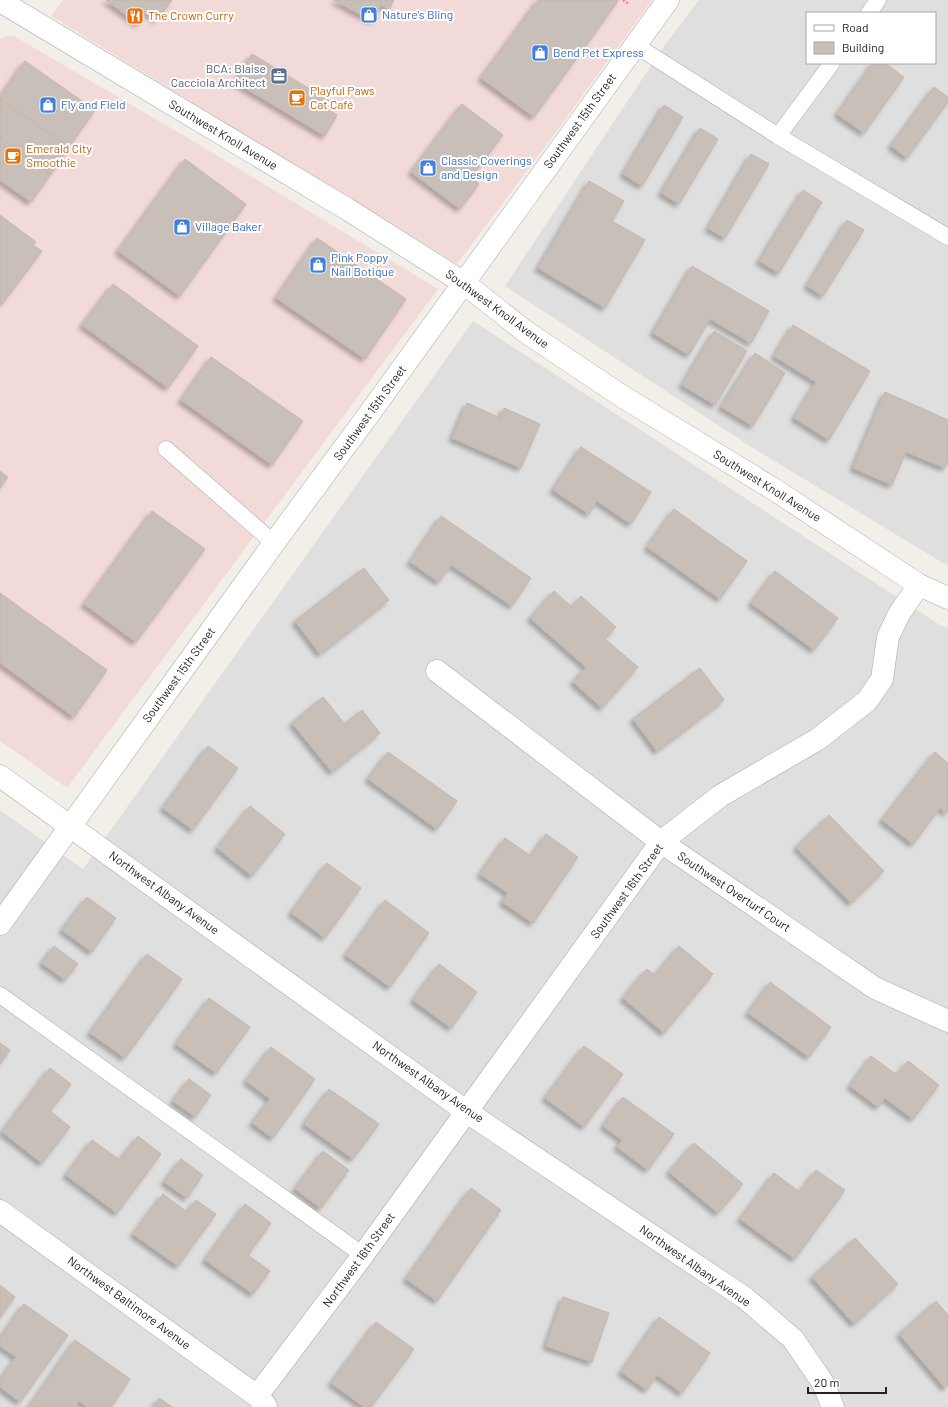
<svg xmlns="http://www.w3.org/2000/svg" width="948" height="1407" font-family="Barlow,sans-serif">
<defs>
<filter id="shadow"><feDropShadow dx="-3.5" dy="3.5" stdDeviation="2" flood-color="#0004"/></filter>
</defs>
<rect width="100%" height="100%" fill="#f2efe9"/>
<g fill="#e0dfdf" fill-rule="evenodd">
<path d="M699,0H948V566L753,448L505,286L664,46ZM807,13H935V63H807Z"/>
<path d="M473,321L940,625L948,628V1407H0V810L83,869Z"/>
</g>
<g fill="#f2dad9">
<path d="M63,0H652L545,147L457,264L51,16Z"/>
<path d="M7,36H14L186,137L438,289L67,788L0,741V39Z"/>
</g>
<g fill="#c7bfb8" stroke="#c4b6ab" filter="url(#shadow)">
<path d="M106,0H172L157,20L147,12L138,24Z"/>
<path d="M334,0H355L350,9Z"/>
<path d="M355,0H394L389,10L381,5L373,21L350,9Z"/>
<path d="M538,0H617L618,1L534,117L481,78Z"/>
<path d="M252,54L333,103L329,110L337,115L325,136L235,82Z"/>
<path d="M25,61L95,110L69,147L0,99V97Z"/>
<path d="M873,63H885L904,77L864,133L837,114Z"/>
<path d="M934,87L948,97V102L907,158L891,146Z"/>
<path d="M0,99L69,147L51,174L0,138Z"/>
<path d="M462,104L503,135L471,177L479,184L460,209L411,172Z"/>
<path d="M664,105L683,117L642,186L623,174Z"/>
<path d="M700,128L718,139L679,204L661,193Z"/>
<path d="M0,138L51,174L31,202L0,180Z"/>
<path d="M751,154L769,164L725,238L708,228Z"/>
<path d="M185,159L246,204L180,296L118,251Z"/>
<path d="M589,181L624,201L612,221L645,240L605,308L538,268Z"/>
<path d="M803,190L822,202L779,273L759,261Z"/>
<path d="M0,215L36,242L33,245L42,251L2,304L0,302Z"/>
<path d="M847,220L864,230L823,296L807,286Z"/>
<path d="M317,238L406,299L365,359L276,298Z"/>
<path d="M692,266L769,311L751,343L710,319L689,355L653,333Z"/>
<path d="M113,284L198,346L168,388L82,325Z"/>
<path d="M793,325L870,371L829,440L794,418L816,382L774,356Z"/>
<path d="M714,331L747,351L715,405L682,385Z"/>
<path d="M755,353L785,373L753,426L721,407Z"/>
<path d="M211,357L303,421L272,465L181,400Z"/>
<path d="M885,392L948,420V462L945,468L906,452L892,485L853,468Z"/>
<path d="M467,403L500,418L504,408L540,424L521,468L452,438Z"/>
<path d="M581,447L651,492L631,524L597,501L589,514L553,490Z"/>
<path d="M0,471L8,477L0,488Z"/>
<path d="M674,509L747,561L720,599L647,547Z"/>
<path d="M152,511L205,549L136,642L84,604Z"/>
<path d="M441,516L531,578L512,606L451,565L439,582L410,562Z"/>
<path d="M364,568L389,600L320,654L295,621Z"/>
<path d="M775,571L838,618L814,650L751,603Z"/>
<path d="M554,591L572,607L581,596L616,627L605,639L638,667L602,708L573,682L586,667L530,618Z"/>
<path d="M0,593L107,670L74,717L0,663Z"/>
<path d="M700,668L724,700L657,751L633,719Z"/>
<path d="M323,697L345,724L362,710L380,733L332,772L292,723Z"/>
<path d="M208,746L238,768L193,830L163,808Z"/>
<path d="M388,752L457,801L437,829L368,779Z"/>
<path d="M935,752L948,763V814L940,808L913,844L882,820Z"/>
<path d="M250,806L285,834L252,876L217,848Z"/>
<path d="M829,815L884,871L851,903L796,847Z"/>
<path d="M546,834L578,857L533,923L502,902L508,893L480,874L505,838L531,856Z"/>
<path d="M327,863L361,888L325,938L291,913Z"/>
<path d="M87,897L116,918L92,952L62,930Z"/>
<path d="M385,900L429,933L390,987L346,955Z"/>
<path d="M54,946L78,964L65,980L42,963Z"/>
<path d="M679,946L713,974L664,1033L623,998L647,969L655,975Z"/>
<path d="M147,954L182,979L125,1058L90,1033Z"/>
<path d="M439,964L477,992L451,1028L413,1000Z"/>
<path d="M770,982L831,1027L809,1057L748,1013Z"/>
<path d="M209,998L250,1027L216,1073L176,1044Z"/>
<path d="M0,1043L10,1050L0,1064Z"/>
<path d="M584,1046L623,1074L584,1127L545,1098Z"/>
<path d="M271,1047L315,1079L273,1138L252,1123L270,1099L246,1081Z"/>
<path d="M871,1056L897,1075L908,1061L939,1085L913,1119L885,1098L878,1107L850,1086Z"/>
<path d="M50,1068L71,1084L50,1111L70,1127L42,1163L2,1132Z"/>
<path d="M189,1079L211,1095L195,1117L173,1101Z"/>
<path d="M329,1089L379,1124L353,1159L304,1124Z"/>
<path d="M623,1097L674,1134L648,1170L617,1147L622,1140L603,1126Z"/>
<path d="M138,1136L161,1154L117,1213L66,1175L92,1140L120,1160Z"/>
<path d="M694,1143L743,1184L718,1213L669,1172Z"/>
<path d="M323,1151L349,1170L321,1208L295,1189Z"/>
<path d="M181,1159L203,1175L187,1198L164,1182Z"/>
<path d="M816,1170L845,1190L795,1259L740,1219L774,1173L800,1192Z"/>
<path d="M471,1188L501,1210L437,1301L406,1279Z"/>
<path d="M163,1194L187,1212L196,1200L216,1214L178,1266L133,1234Z"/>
<path d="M245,1204L271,1223L248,1255L270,1271L253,1294L205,1260Z"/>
<path d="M855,1238L898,1284L854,1324L812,1277Z"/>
<path d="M0,1285L15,1297L0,1317Z"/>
<path d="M563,1297L609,1313L592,1362L546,1346Z"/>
<path d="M936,1301L948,1315V1385L945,1388L899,1334Z"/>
<path d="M24,1304L68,1335L20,1402L0,1387V1380L16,1357L0,1346V1338Z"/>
<path d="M659,1317L710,1353L682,1393L657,1375L647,1390L621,1372Z"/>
<path d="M376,1322L414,1349L371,1407H364L331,1383Z"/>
<path d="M75,1340L130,1379L111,1407H87L79,1401L75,1407H29Z"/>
<path d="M159,1398L172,1407H154Z"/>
</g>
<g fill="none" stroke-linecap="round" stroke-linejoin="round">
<g stroke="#a9a9a9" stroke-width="17">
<g id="service">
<path d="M869,13L878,0"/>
<path d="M635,45L778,136L948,237"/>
<path d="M778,136L832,63"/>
<path d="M166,449L274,543"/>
<path d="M0,995L363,1255"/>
</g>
</g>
<g stroke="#a9a9a9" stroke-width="23">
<g id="minor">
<path d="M0,1L347,209L464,283L526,332L620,395L775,490L919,585L948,598"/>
<path d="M437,671L661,842L875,988L948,1021"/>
<path d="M0,776L467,1112L745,1298L793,1339L823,1383L833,1407"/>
<path d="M0,924L274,543L372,410L668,0"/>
<path d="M0,1211L257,1396L266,1406"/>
<path d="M257,1396L363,1255L661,842L720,796L818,739L867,701L882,679L888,637L899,614L919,585"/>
</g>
</g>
<path stroke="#fa8072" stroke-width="2.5" stroke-dasharray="2 2" stroke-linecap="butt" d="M623,0L629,4"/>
<use href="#service" stroke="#fff" stroke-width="16"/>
<use href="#minor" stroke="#fff" stroke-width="22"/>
</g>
<defs>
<g id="shop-square" transform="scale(0.9)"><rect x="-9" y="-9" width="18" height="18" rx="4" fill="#3f7fe0" stroke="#fff"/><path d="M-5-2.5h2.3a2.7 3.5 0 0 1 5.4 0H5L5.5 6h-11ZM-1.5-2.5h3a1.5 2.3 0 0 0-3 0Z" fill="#fff"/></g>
<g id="restaurant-square" transform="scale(0.9)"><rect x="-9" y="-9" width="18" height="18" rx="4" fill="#e8710a" stroke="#fff"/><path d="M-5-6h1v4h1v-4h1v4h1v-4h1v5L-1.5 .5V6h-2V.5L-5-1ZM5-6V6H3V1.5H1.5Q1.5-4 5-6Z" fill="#fff"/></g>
<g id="office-square" transform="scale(0.9)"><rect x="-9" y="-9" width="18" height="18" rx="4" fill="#5c6f8a" stroke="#fff"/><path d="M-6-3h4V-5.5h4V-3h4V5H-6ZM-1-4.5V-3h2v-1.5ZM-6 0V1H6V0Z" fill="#fff"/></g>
<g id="cafe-square" transform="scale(0.9)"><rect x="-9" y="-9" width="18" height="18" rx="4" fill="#e8710a" stroke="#fff"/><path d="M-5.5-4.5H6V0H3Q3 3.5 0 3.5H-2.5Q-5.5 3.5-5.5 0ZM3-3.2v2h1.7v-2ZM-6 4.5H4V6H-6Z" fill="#fff"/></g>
</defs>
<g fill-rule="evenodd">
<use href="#shop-square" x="369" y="15"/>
<use href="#restaurant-square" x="135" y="16"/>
<use href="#shop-square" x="540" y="53"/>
<use href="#office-square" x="279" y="76"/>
<use href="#cafe-square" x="297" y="98"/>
<use href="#shop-square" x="48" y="105"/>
<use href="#cafe-square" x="13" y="156"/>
<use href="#shop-square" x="428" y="168"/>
<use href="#shop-square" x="182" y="227"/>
<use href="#shop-square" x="318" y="265"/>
</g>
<g text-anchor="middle" stroke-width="4" stroke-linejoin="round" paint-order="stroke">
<g font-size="12" fill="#366cbe" stroke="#fff" text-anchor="start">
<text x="382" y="19">Nature's Bling</text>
<text x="553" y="57">Bend Pet Express</text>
<text x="61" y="109">Fly and Field</text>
<text x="441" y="165">Classic Coverings<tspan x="441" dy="14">and Design</tspan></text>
<text x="195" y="231">Village Baker</text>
<text x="331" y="262">Pink Poppy<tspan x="331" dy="14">Nail Botique</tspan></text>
</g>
<g font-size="12" fill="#c56008" stroke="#fff" text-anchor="start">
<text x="148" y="20">The Crown Curry</text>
<text x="310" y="95">Playful Paws<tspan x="310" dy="14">Cat Café</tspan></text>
<text x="26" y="153">Emerald City<tspan x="26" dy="14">Smoothie</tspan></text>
</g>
<g font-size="12" fill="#4e5e75" stroke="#fff" text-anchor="end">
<text x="266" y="73">BCA: Blaise<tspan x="266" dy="14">Cacciola Architect</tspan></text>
</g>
<g font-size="12" fill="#222" stroke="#fff">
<text transform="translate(580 121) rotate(-54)" y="4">Southwest 15th Street</text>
<text transform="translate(223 135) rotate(31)" y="4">Southwest Knoll Avenue</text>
<text transform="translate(497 309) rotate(36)" y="4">Southwest Knoll Avenue</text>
<text transform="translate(370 413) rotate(-54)" y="4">Southwest 15th Street</text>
<text transform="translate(767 486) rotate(32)" y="4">Southwest Knoll Avenue</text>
<text transform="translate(179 675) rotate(-54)" y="4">Southwest 15th Street</text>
<text transform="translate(627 891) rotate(-54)" y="4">Southwest 16th Street</text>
<text transform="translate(734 892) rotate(34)" y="4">Southwest Overturf Court</text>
<text transform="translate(164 893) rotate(36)" y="4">Northwest Albany Avenue</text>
<text transform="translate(428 1082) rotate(35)" y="4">Northwest Albany Avenue</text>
<text transform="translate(359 1260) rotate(-54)" y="4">Northwest 16th Street</text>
<text transform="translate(695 1266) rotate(35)" y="4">Northwest Albany Avenue</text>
<text transform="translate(129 1303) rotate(36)" y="4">Northwest Baltimore Avenue</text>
</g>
</g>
<rect x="806" y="12" width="130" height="52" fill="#ffffff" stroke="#a7a7a7"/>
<rect x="814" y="25" width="20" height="6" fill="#ffffff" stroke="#a7a7a7"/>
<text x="842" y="32" font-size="12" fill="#222222">Road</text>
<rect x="814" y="42" width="20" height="12" fill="#c7bfb8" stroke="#a7a7a7"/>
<text x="842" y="52" font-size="12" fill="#222222">Building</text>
<path d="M808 1387v6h78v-6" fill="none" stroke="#222222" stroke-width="2"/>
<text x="814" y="1387" font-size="12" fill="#222222" stroke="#ffffff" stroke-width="3" paint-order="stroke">20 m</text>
</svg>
